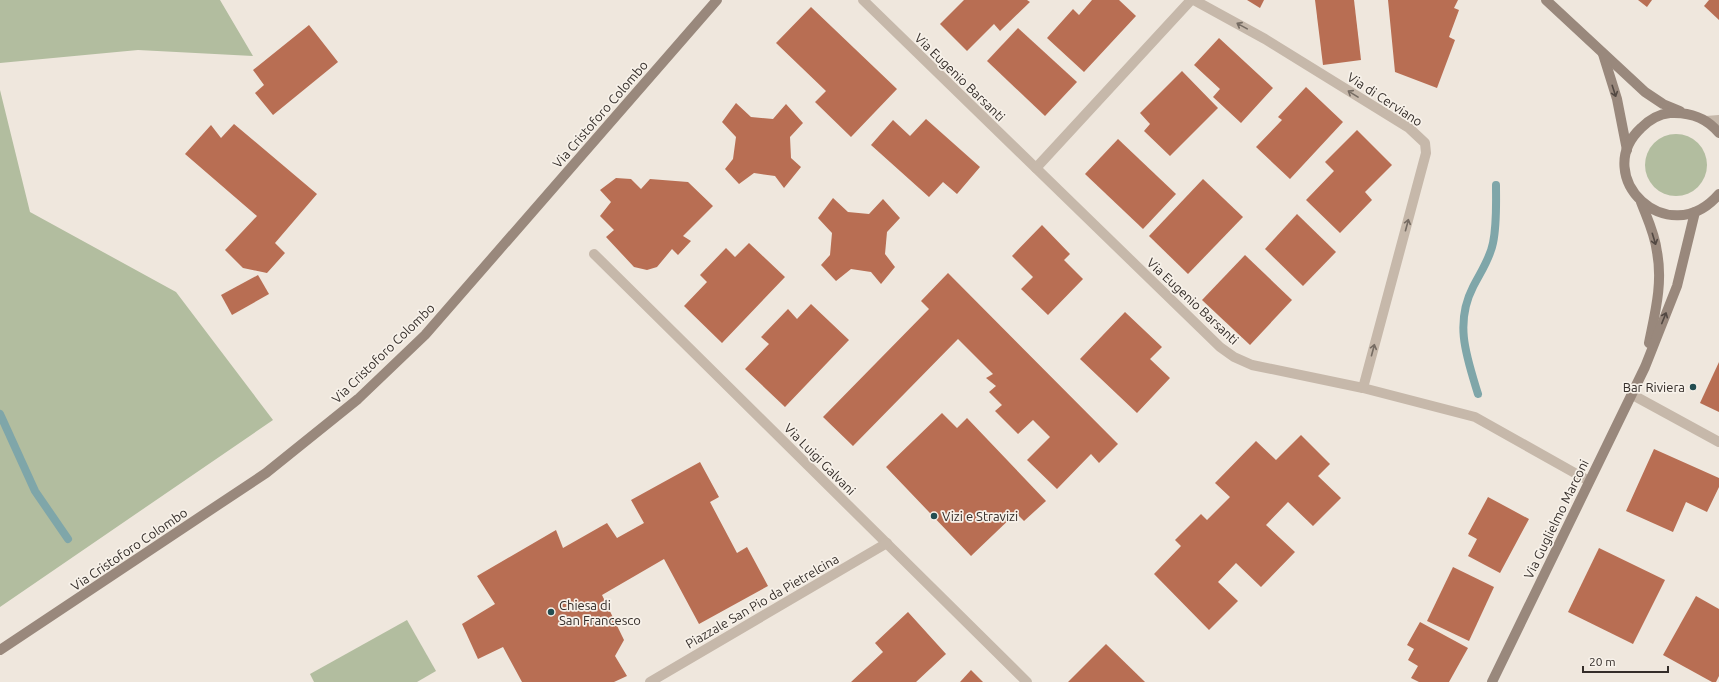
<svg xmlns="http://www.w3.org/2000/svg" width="1719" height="682" font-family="Ubuntu,sans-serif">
<rect width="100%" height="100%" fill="#efe7dd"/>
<g fill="#b2bd9f">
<path d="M0,0H220L253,56L138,50L0,63Z"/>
<path d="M0,90L30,212L176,292L273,420L0,607Z"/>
<circle cx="1676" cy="165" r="31"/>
<path d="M407,620L436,671L417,682H314L310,674Z"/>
</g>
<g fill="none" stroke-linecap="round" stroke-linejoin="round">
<g stroke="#7fa6a9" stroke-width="8">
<path d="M1478,394C1467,358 1454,324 1473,287C1480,273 1490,259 1493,243C1497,224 1496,204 1496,185"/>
<path d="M0,414L35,491L68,539"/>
</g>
</g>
<g fill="#b86e53">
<path d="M964,0H1027L1030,2L1000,31L994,24L967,51L940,24Z"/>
<path d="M1092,0H1119L1136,16L1084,72L1047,38L1073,9L1079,15Z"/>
<path d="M1247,0H1264L1260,8Z"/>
<path d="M1315,0H1354L1361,60L1323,65Z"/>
<path d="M1388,0H1458L1454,8L1459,10L1449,37L1455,40L1437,88L1395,72Z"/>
<path d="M1638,0H1652L1647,7Z"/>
<path d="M1709,0H1719V20L1704,6Z"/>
<path d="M811,7L897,89L851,137L815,102L826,91L776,43Z"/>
<path d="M309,25L338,62L273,115L255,93L264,85L253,70Z"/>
<path d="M1018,28L1077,82L1045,116L987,61Z"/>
<path d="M1219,38L1273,88L1241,123L1213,97L1220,89L1194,65Z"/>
<path d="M1182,71L1218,108L1170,156L1144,131L1150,124L1140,113Z"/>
<path d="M1306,87L1343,122L1290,179L1256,147L1282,120L1278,117Z"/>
<path d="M736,103L751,117L773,119L786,104L803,123L790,137L791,158L801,167L784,188L775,176L754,173L739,184L725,169L733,159L736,137L722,122Z"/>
<path d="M926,119L980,167L957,194L943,182L929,197L871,145L893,120L910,136Z"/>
<path d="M234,124L317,194L275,243L285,253L267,273L243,268L225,250L257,216L185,154L211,125L221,138Z"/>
<path d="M1357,130L1392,165L1365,192L1372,200L1340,233L1306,200L1334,171L1325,162Z"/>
<path d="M1118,139L1176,194L1143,229L1085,174Z"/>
<path d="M616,178L631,179L641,189L650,179L688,182L713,206L683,236L691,241L678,255L672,249L657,267L647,270L634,267L606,237L614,230L600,216L611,202L600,190Z"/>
<path d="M1203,179L1243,217L1188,274L1149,236Z"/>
<path d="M833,198L848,212L869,214L883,199L900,218L887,232L885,254L895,267L881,284L871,272L851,269L836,281L821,265L830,255L832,233L818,218Z"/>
<path d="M1297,214L1336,252L1303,286L1265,249Z"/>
<path d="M1042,225L1070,254L1064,260L1083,279L1048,315L1021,289L1033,277L1012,256Z"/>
<path d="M749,243L785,277L722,343L684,306L707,282L700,275L726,248L735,257Z"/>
<path d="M1245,255L1292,300L1250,345L1202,300Z"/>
<path d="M948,273L1118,444L1099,463L1091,454L1057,489L1027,460L1050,437L1033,420L1018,434L995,411L1002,405L989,392L996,386L986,378L993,374L958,339L853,446L823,417L929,309L921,301Z"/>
<path d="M258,275L269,294L232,315L221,295Z"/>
<path d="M811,304L849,340L785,407L745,369L769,344L761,337L788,309L797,319Z"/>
<path d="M1125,312L1162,347L1150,359L1170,378L1137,413L1080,359Z"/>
<path d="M1719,362V412L1700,403Z"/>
<path d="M942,413L957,428L967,418L1046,501L1024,521L1016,513L971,556L886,467Z"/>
<path d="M1301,435L1330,464L1318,476L1341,498L1313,526L1288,502L1266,525L1295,552L1261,587L1236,563L1218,582L1238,601L1209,630L1154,574L1181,546L1175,540L1201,514L1207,520L1230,497L1215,483L1256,441L1276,460Z"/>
<path d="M1654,449L1719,478V487L1707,512L1686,502L1673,532L1626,511Z"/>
<path d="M700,462L719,497L710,502L737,553L747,547L768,586L699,624L664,559L602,595L624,640L615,656L627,676L614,682H522L503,647L478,659L462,624L495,604L477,576L556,530L563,548L607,523L617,538L644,523L631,500Z"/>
<path d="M1488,497L1529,519L1500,573L1468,556L1477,539L1468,534Z"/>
<path d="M1599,548L1665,580L1633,644L1568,612Z"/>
<path d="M1453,567L1494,587L1469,641L1427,621Z"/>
<path d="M1696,596L1719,609V676L1716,682H1712L1663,655Z"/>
<path d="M908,612L946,654L916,682H851L883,652L875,643Z"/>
<path d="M1420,622L1468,648L1449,682H1419L1411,678L1418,666L1408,660L1414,649L1407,645Z"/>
<path d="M1106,644L1145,682H1068Z"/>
<path d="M971,670L983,682H960Z"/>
</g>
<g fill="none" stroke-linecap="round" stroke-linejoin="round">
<path stroke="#c6b8aa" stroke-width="10" d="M1631,394L1719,442"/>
<g stroke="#c6b8aa" stroke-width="10">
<path d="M863,0L1220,347L1234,357L1252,365L1363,388L1475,417L1589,481"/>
<path d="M1194,0L1265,39L1409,128L1425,143L1426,153L1363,388"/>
<path d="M1706,121L1719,120"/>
<path d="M1036,168L1191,0"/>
<path d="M594,254L1027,682"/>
<path d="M650,682L887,543"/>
</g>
<g stroke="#99887c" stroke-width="10">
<path d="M1546,0L1645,92L1663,104L1680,111"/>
<path d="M1603,54L1617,99L1627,150"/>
<path d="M1719,133C1707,118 1689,112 1670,113C1659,114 1649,120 1641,128C1590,176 1668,253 1719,194"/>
<path d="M1641,202C1647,218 1655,234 1657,252C1663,283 1655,313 1649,343"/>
<path d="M0,650L266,473L358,399L425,335L717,0"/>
<path d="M1492,682L1645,367L1677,286L1695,212"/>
</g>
</g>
<defs><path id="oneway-shaft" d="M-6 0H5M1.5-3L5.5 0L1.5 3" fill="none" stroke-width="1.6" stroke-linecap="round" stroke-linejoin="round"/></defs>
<g stroke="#766c63">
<use href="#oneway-shaft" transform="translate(1242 26) rotate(-151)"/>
<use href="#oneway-shaft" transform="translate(1353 94) rotate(-148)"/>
<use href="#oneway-shaft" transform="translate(1407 225) rotate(-75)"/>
<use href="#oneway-shaft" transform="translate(1373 350) rotate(-75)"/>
</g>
<g stroke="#524842">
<use href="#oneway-shaft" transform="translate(1614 91) rotate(72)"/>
<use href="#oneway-shaft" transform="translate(1654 239) rotate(73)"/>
<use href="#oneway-shaft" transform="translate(1664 318) rotate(-68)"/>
</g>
<g fill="#234d51" stroke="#f7f1e9" stroke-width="1.5">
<circle cx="1693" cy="387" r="4"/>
<circle cx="934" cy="516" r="4"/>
<circle cx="551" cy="612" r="4"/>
</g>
<g text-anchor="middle" stroke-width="3.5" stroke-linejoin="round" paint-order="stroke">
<g font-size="13" fill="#342d29" stroke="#f7f1e9">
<text transform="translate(960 77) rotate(44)" y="5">Via Eugenio Barsanti</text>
<text transform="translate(1385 99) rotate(33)" y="5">Via di Cerviano</text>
<text transform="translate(600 114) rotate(-49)" y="5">Via Cristoforo Colombo</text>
<text transform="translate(1193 301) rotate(43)" y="5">Via Eugenio Barsanti</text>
<text transform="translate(383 353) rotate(-44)" y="5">Via Cristoforo Colombo</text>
<text transform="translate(820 459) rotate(45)" y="5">Via Luigi Galvani</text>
<text transform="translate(1556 519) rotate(-64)" y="5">Via Guglielmo Marconi</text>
<text transform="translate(129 549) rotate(-34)" y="5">Via Cristoforo Colombo</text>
<text transform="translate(762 601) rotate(-30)" y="5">Piazzale San Pio da Pietrelcina</text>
</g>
<g font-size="13" fill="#342d29" stroke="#f7f1e9" text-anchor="start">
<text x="1685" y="392" text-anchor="end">Bar Riviera</text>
<text x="942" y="521">Vizi e Stravizi</text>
<text x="559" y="610">Chiesa di<tspan x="559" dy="15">San Francesco</tspan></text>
</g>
</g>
<path d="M1583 666v6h85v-6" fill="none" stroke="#342d29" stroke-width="2"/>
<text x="1589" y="666" font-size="12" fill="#342d29" stroke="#f7f1e9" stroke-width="3" paint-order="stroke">20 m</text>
</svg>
